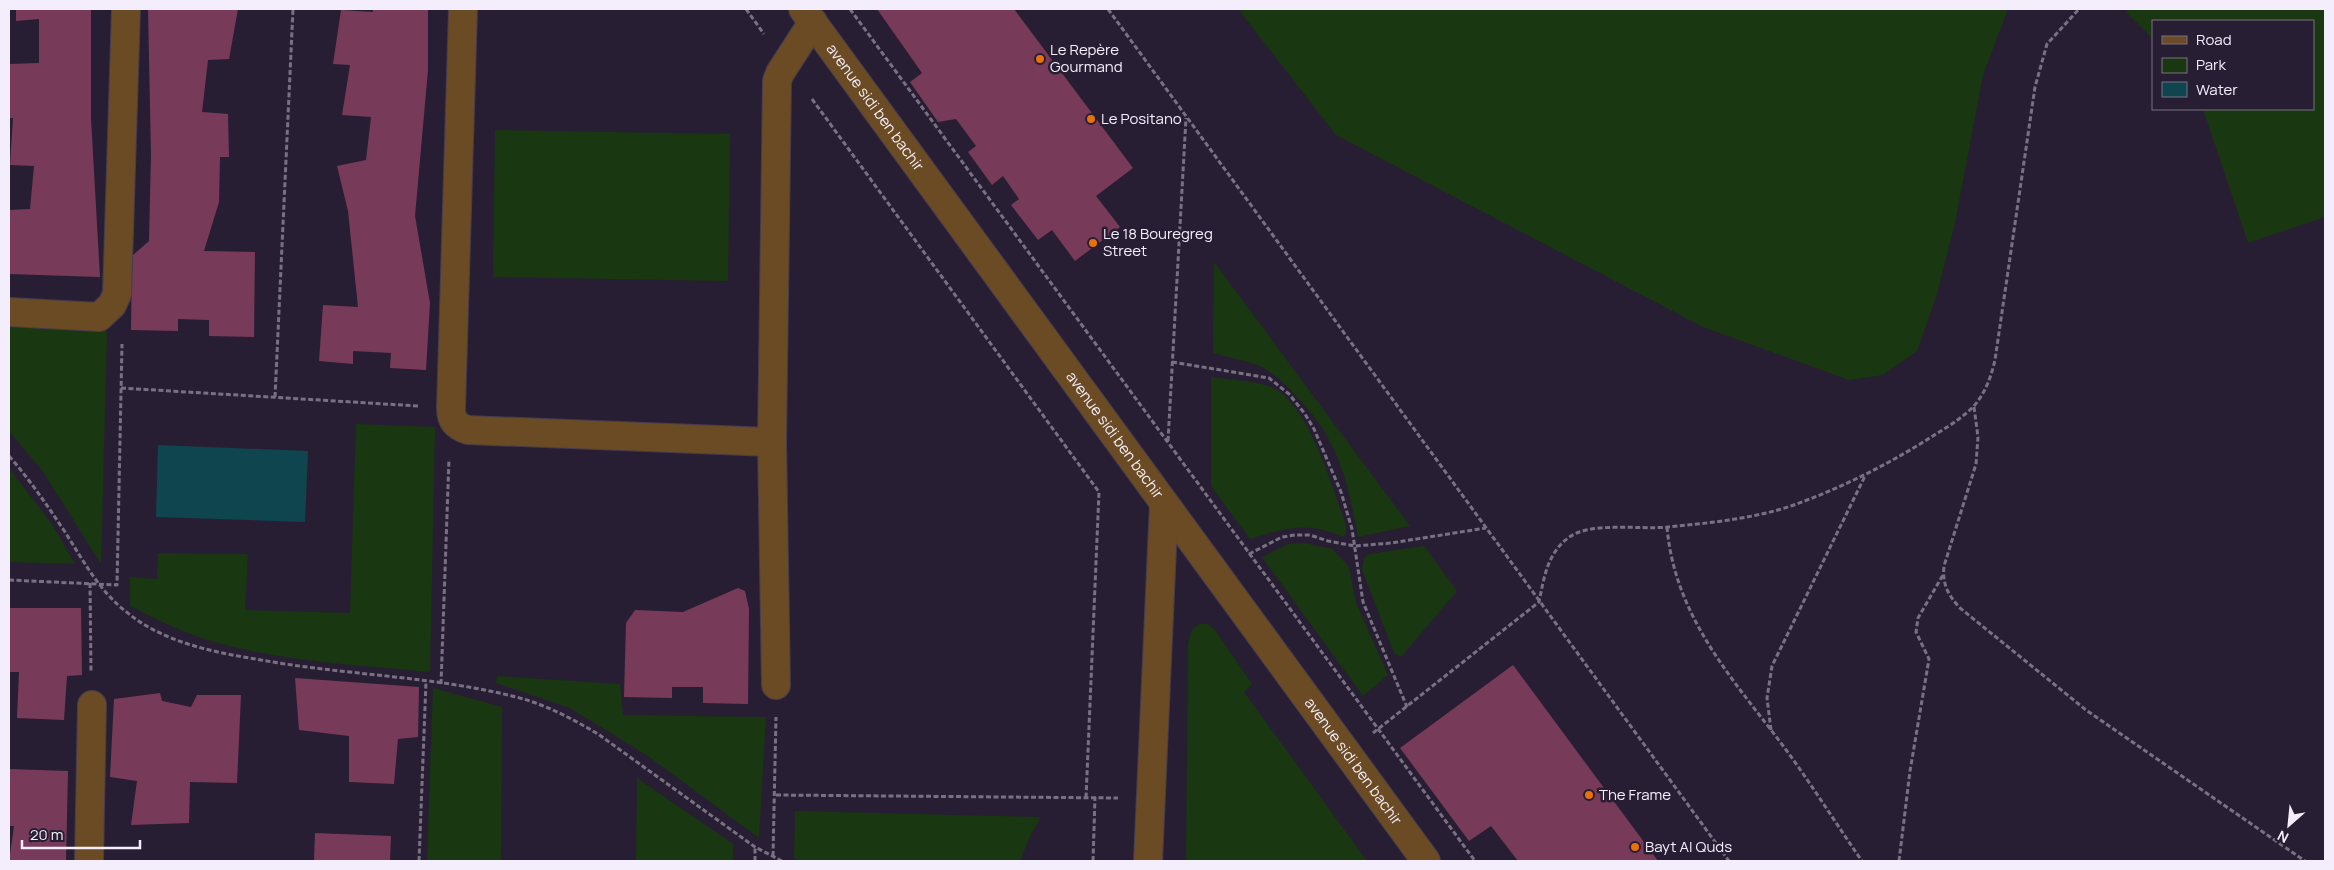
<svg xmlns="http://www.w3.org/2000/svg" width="2334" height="870" font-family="Manrope,sans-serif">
<rect width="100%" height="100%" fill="#281e33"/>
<g fill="#193710">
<path d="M1238,9H2008L1983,75L1955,223L1937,294L1917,351L1883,375L1849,380L1703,327L1336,135Z"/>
<path d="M2130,9H2325V217L2248,243L2203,109H2313V21H2153V39L2126,12Z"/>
<path d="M495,130L730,134L728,281L493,277Z"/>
<path d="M1214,262L1410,526L1358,537C1347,479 1339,440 1296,396C1285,384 1272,371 1257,365C1243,360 1227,357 1213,353Z"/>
<path d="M9,324L107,331L101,564L42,470L9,431Z"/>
<path d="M1211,377C1229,380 1250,380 1268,386C1307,397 1333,489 1346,525V533L1343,537C1307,521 1286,528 1250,539L1211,486Z"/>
<path d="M356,424L435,427L430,672C361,665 289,662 222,644C190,636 160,621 130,606V577L157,579L158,553L248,554L245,610L350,613Z"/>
<path d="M9,468L51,523L75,564L9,562Z"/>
<path d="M1304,543L1333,549L1349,567L1356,603L1388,675L1363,696L1262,557L1288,544Z"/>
<path d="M1424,546L1457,591L1401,657L1394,653L1362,569L1364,558L1369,554Z"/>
<path d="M1199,624H1208L1215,630L1252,684L1244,692L1367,861H1186L1188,643L1192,630Z"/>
<path d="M497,676L620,684L623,715L766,717L759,838L648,756L570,708L496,683Z"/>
<path d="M433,688L502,707L501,861H427Z"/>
<path d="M637,778L733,844V861H636Z"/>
<path d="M795,811L1041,817L1030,836L1020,861H804L794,858Z"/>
</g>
<path fill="#0f454f" d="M158,445L308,451L305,522L156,517Z"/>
<g fill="#783a59">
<path d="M16,9H91V119L100,277L9,274V210L30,209L34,166L10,165L13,118H9V64L39,63V19L16,21Z"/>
<path d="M148,9H238L229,59L208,60L202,112L228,114L229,157H220L219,202L204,251L255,252L254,337L209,336V320L178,319V331L131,330L132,256L149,241L151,155Z"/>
<path d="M373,9H428V70L415,216L430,303L426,370L390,368L391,353L353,351V364L319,361L323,305L358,307L348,211L337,166L366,160L371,117L342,115L350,65L333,64L341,10L373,12Z"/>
<path d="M877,9H1014L1133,168L1096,196L1120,227L1075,261L1052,230L1038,240L1011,205L1019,199L1003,176L992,185L968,152L976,146L956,119L938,122L910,82L922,73Z"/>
<path d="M738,588L745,591L749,609L748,704L703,703V687H672V698L624,697L626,623L635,610L683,612Z"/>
<path d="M9,608H81L82,675L67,676L64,720L17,718L19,672H9Z"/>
<path d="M1513,665L1658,861H1518L1491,826L1469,841L1400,748Z"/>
<path d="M295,678L419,687L418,737L398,739L394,784L349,782V736L299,730Z"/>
<path d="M160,693L162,701L191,707L197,695H241L237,783L190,782L189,823L131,825L137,781L110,777L114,699Z"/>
<path d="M9,769L68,771L66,861H9L14,826H9Z"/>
<path d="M315,833L391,836L390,861H314Z"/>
</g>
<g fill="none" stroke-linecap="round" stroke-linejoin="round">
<g stroke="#453b4f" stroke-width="30">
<g id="minor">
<path d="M463,9L451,408C451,421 456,426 468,430L772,442"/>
<path id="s1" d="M803,9L1426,861"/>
<path d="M9,312L99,317L112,305L117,294L126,9"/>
<path d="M776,685L772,442L777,81L780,73L813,22"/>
<path d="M89,861L92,705"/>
<path d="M1148,861L1164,503"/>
</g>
</g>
<g stroke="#797183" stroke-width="3" stroke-dasharray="5 2.5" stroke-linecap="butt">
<path d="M746,9L764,34"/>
<path d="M850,9L1475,861"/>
<path d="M1108,9L1729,861"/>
<path d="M812,99L1099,492L1086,798"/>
<path d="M1172,362L1269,378L1289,394L1305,414L1314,429L1341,492L1352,529L1363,602L1407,707"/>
<path d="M121,388L418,406"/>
<path d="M275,397L293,9"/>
<path d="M1974,407L1978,437L1976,464L1944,566C1942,584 1948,595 1960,608L2086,710L2305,861"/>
<path d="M1168,441L1186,118"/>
<path d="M9,456C30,480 47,505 65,532C83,560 98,589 124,610C163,643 213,652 261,660C344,675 431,676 512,696C543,703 571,718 598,734L755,847L782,861"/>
<path d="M1667,527C1674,609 1723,668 1771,730C1804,772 1832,818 1862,861"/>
<path d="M1249,554L1282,537L1295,535H1310L1328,541L1355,546L1391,543L1486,528"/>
<path d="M9,580L117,585L122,344"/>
<path d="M90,583L91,673"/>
<path d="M441,684L449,459"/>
<path d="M1771,730L1767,698L1772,666L1865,476"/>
<path d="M1373,733L1539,602C1544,578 1547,554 1568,538C1590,521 1640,530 1668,527C1708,523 1752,519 1791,506C1842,488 1891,463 1936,434C1949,426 1962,418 1973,407C1985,394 1991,377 1995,360L2035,87L2047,44L2079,9"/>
<path d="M776,795L1118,798"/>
<path d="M773,856L776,717"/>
<path d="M419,861L426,682"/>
<path d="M755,861V847"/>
<path d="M1093,861L1095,797"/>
<path d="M1899,861L1910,771L1929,659L1916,632L1918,618L1943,575"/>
</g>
<use href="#minor" stroke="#6a4b23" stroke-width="28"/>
</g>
<g fill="#e8710a" stroke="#281e33" stroke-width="2">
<circle cx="1040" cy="59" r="5"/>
<circle cx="1091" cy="119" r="5"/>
<circle cx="1093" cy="243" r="5"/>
<circle cx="1589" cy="795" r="5"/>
<circle cx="1635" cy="847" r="5"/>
</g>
<g text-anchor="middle" stroke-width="5" stroke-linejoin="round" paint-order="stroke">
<g font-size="15" fill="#f4eefc" stroke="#281e33" text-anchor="start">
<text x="1050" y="55">Le Repère<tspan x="1050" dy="17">Gourmand</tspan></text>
<text x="1101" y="124">Le Positano</text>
<text x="1103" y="239">Le 18 Bouregreg<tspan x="1103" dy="17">Street</tspan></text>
<text x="1599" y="800">The Frame</text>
<text x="1645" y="852">Bayt Al Quds</text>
</g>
<g font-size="15" fill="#f4eefc" stroke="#281e33">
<text dy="5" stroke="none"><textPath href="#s1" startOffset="122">avenue sidi ben bachir</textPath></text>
<text dy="5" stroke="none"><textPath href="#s1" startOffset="528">avenue sidi ben bachir</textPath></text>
<text dy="5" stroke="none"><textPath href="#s1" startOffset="932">avenue sidi ben bachir</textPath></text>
</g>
</g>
<rect width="2334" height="870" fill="none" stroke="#f4eefc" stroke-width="20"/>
<rect x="2152" y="20" width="162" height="90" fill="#281e33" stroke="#7a7183"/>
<rect x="2162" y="36" width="25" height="8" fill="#6a4b23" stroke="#7a7183"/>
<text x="2196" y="45" font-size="15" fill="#f4eefc">Road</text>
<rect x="2162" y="58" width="25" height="15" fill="#193710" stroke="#7a7183"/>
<text x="2196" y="70" font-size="15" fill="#f4eefc">Park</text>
<rect x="2162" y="82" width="25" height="15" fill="#0f454f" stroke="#7a7183"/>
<text x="2196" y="95" font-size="15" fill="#f4eefc">Water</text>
<g transform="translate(2289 825) rotate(207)" stroke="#281e33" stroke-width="4" paint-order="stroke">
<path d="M0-4L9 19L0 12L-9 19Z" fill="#f4eefc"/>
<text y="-8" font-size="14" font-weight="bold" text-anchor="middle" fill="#f4eefc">N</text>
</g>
<path d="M22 840v8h118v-8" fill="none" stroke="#f4eefc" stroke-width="2.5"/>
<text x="30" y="840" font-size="15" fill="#f4eefc" stroke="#281e33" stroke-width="4" paint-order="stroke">20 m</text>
</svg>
